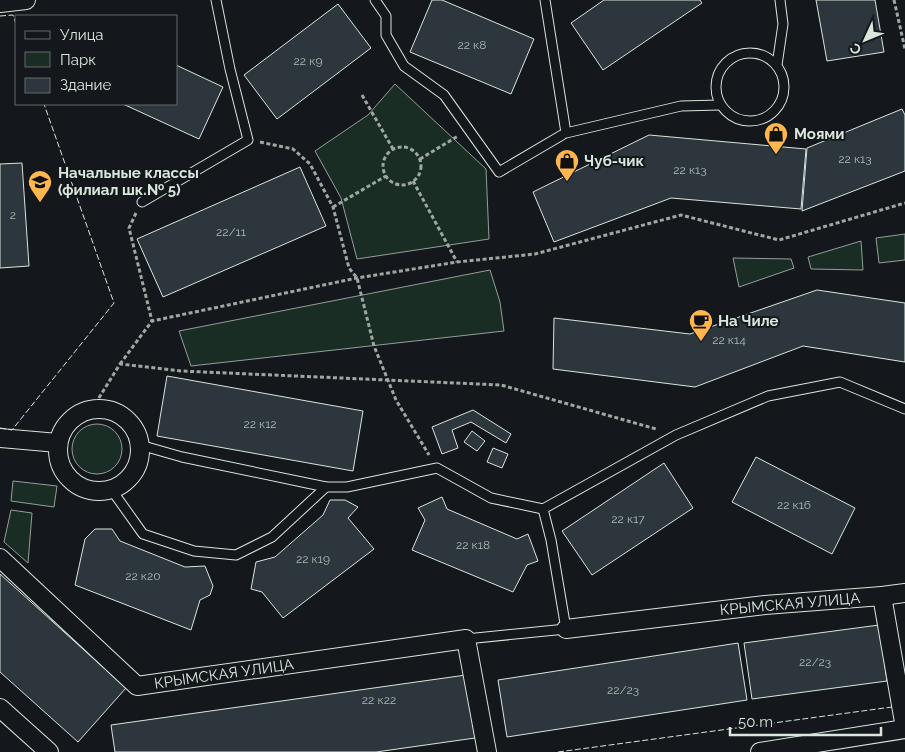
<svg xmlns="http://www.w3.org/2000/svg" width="905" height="752" font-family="Raleway,sans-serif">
<rect width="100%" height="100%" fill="#14181c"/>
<g fill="#1a2d24" stroke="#939e99">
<path d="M395,84L486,169L489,239L357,259L341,198L315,151L368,115Z"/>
<path d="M905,234V260L879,263L876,238Z"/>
<path d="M861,241L863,270L811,269L808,257Z"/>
<path d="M733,258L791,259L794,268L739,287Z"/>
<path d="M490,270L500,302L504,331L191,366L179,331Z"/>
<circle cx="97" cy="449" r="25"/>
<path d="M13,481L57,486L54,507L11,501Z"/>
<path d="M11,510L32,513L28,563L4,542Z"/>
</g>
<g fill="#2c363c" stroke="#d8e6dc">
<path d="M432,0H442L534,39L511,94L410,52Z"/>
<path d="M604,0H700L702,3L603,70L571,23Z"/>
<path d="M816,0H875L884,52L827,61Z"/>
<path d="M338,4L371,48L277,119L244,75Z"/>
<path d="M176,65L223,87L199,139L123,104H176Z"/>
<path d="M902,109L905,115V171L802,211L807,148Z"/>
<path d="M649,135L806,149L801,209L671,198L554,242L533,192Z"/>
<path d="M22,163L29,266L0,268V164Z"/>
<path d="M300,167L326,226L163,297L137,239Z"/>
<path d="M817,290L905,303V362L803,346L695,387L553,369L554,318L690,334Z"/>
<path d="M167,376L363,411L353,471L157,436Z"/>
<path d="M473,410L511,434L506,443L471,422L452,430L458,448L442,454L432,427Z"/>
<path d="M472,431L485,441L477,451L464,442Z"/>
<path d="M493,448L508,454L502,468L487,462Z"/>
<path d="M756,457L855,508L832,554L732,502Z"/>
<path d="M664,463L693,508L592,575L562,531Z"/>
<path d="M442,497L447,509L517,539L528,534L538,561L527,565L513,592L412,550L425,520L418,508Z"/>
<path d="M330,500H345L358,507L348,518L374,549L283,618L262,592L251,589L256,562L275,557L323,515Z"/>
<path d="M95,529H112L120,541L185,567L205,566L213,586L210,595L200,600L191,630L75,585L85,539Z"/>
<path d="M0,574L126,688L78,742L0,672Z"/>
<path d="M879,625L887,681L752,699L744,643Z"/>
<path d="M738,643L747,700L507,737L498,680Z"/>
<path d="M466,675L475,738L376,752H115L111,725Z"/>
</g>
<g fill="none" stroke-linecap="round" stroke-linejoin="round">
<g stroke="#d8e6dc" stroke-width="11">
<g id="lane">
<path d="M375,0L386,16V35L404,66L444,95L499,172L562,135"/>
<path d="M545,0L566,133L681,106L720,105"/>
<circle cx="750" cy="87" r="34"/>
<path d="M777,65L783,24L780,0"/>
<path d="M142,202L248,140L230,69L216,0"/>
<path d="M140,445L182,457L326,487H347L437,468L491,498L543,509L551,540L566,629L466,639"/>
<path d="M111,489L143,534L194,551L236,555L272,537L326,487"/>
<path d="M543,509L676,435L768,396L840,382L905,409"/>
</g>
</g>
<g stroke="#d8e6dc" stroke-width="20">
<g id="street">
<path d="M0,3L26,0"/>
<circle cx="99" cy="450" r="41"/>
<path d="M0,438L58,443"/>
<path d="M0,558L137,686L466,639L487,752"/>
<path d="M882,596L905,593"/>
<path d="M566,629L765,605L882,596L905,728"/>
<path d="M0,708L49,752"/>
<path d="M760,752L905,729"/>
</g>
</g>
<g stroke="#9da8a2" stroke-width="3" stroke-dasharray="4 2.5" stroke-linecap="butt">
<path d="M894,0L905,49"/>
<path d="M362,95L393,149"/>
<path d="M260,142L293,149L310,164L333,207L349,268L357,278L374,346L396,400L429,455"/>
<circle cx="402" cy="166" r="19"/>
<path d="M420,159L458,136"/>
<path d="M413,181L457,262"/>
<path d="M333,207L386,176"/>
<path d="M136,213L129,228L152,321"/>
<path d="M120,364L152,321L357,278L457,262L535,254L681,215L779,240L905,203"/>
<path d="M92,409L120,364L181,371L501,385L656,429"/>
</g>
<use href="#lane" stroke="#14181c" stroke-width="9"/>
<use href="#street" stroke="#14181c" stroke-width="18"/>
<g stroke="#d8e6dc" stroke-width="1" stroke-dasharray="6 2.5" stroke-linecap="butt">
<path d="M0,16L13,15L16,24"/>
<path d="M0,428L12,430L114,303L44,104"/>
<path d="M558,752L892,707"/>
</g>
</g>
<defs>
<g id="shop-pin" transform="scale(1.25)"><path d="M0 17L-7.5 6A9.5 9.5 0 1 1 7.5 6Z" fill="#ffb74d" stroke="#14181c"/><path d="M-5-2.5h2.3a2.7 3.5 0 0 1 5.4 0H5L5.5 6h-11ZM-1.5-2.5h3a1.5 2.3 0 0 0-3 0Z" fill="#111"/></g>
<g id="school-pin" transform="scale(1.25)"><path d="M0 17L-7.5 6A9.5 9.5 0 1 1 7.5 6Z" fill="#ffb74d" stroke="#14181c"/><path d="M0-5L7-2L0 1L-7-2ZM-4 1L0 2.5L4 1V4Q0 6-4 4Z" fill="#111"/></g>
<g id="cafe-pin" transform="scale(1.25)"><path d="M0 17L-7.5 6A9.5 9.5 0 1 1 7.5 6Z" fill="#ffb74d" stroke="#14181c"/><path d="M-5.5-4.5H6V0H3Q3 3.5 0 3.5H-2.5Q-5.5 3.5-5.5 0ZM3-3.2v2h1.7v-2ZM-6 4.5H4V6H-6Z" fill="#111"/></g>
</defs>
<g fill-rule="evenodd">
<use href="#shop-pin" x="776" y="134"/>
<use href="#shop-pin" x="567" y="161"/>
<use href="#school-pin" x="40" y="182"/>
<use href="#cafe-pin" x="701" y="321"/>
</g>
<g text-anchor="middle" stroke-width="4" stroke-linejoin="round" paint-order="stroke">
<g font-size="12" fill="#adbab4">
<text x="472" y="49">22 к8</text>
<text x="308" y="65">22 к9</text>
<text x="855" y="163">22 к13</text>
<text x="690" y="174">22 к13</text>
<text x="13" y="219">2</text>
<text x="231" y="236">22/11</text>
<text x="729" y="344">22 к14</text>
<text x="260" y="428">22 к12</text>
<text x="794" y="509">22 к16</text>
<text x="628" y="523">22 к17</text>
<text x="473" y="549">22 к18</text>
<text x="313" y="563">22 к19</text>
<text x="143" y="580">22 к20</text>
<text x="815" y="666">22/23</text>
<text x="623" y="694">22/23</text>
<text x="379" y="704">22 к22</text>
</g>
<g font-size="15" font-weight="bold" fill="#d8e6dc" stroke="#14181c" text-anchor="start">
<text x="794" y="139">Моями</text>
<text x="584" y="166">Чуб-чик</text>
<text x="58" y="178">Начальные классы<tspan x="58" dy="17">(филиал шк.№ 5)</tspan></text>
<text x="718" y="326">На Чиле</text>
</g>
<g font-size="15" fill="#d8e6dc" stroke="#14181c">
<text transform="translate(790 604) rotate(-5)" y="5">КРЫМСКАЯ УЛИЦА</text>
<text transform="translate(224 674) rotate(-8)" y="5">КРЫМСКАЯ УЛИЦА</text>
</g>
</g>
<rect x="15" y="15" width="162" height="90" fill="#14181c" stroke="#626a69"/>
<rect x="25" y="31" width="25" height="8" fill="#14181c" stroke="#626a69"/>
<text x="60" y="40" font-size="15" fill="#d8e6dc">Улица</text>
<rect x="25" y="52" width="25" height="15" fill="#1a2d24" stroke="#626a69"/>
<text x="60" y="65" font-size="15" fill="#d8e6dc">Парк</text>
<rect x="25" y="78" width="25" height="15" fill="#2c363c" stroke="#626a69"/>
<text x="60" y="90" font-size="15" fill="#d8e6dc">Здание</text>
<g transform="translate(865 40) rotate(226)" stroke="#14181c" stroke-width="4" paint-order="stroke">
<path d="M0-4L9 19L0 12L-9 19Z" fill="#d8e6dc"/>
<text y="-8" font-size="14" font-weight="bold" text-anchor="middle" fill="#d8e6dc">С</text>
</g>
<path d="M730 727v8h151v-8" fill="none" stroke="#d8e6dc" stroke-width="2.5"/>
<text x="738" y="727" font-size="15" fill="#d8e6dc" stroke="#14181c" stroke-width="4" paint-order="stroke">50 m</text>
</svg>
